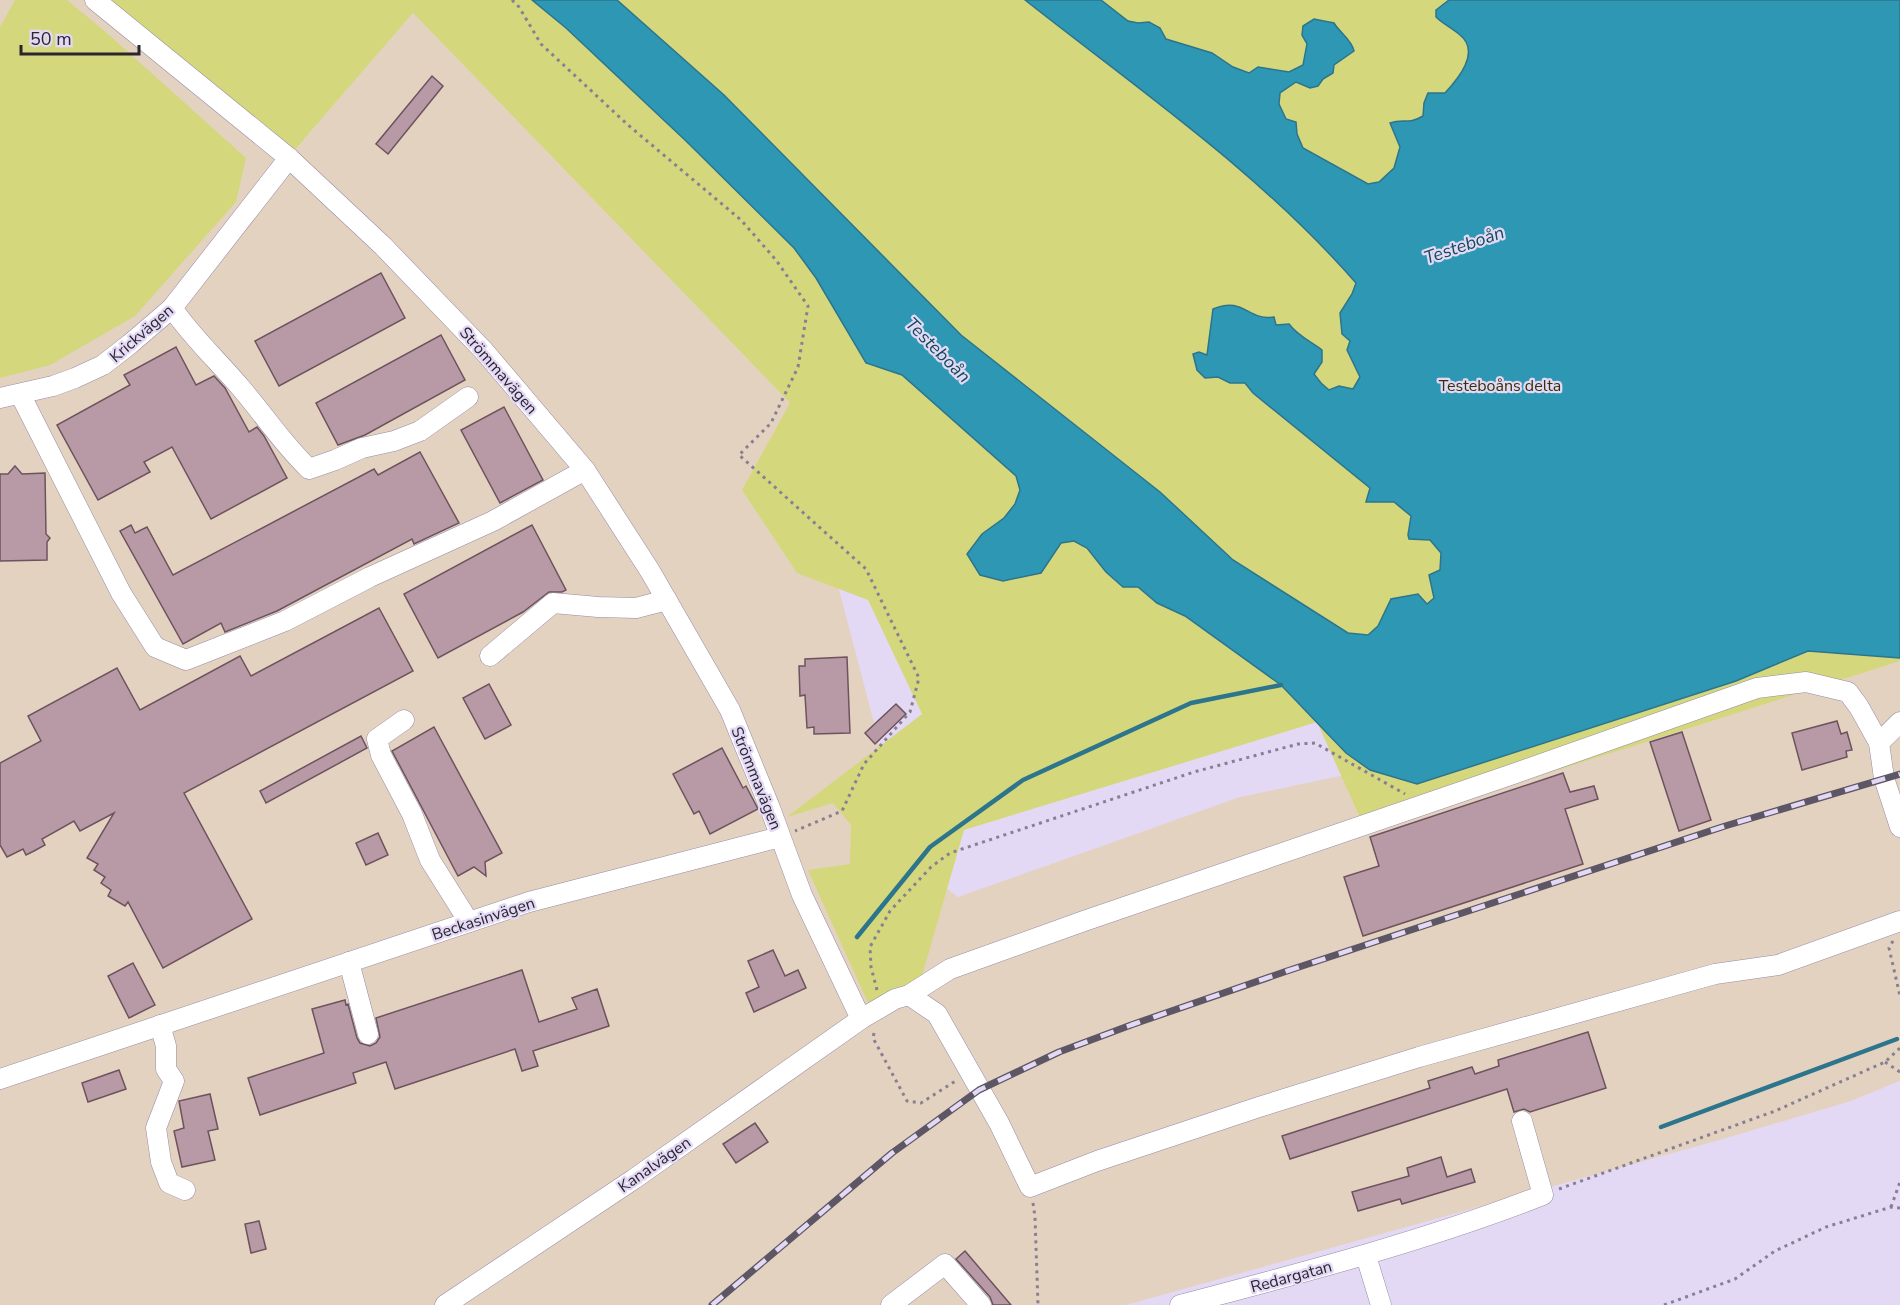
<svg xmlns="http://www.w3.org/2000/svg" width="1900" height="1305" font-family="'Nunito Sans',sans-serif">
<rect width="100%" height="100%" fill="#e4d9f5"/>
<path fill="#e4d2c1" d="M0,0H120L293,152L413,13L790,403L877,734L898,851L958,897L1240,797L1900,658V1081L1851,1101L1716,1141L1126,1305H0Z"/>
<g fill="#d4d77c">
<path d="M15,0H67L108,34L246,158L236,202L135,316L50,365L0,378V27Z"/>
<path d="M109,0H1900V661L1366,831L1317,722L964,830L922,976L869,1005L808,870L850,864L851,825L833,803L787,817L922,714L868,600L797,573L742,490L790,403L413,13L293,152Z"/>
</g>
<path fill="#2e97b4" stroke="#2c758c" stroke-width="1.5" d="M532,0H617L724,95L961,335L1160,492L1233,560L1348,633L1368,635L1378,626L1391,599L1418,594L1427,604L1434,598L1429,575L1440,570L1441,553L1430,540L1409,539L1408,535L1411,516L1394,502H1366L1370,488L1253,393L1245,383H1230L1218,377L1205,378L1197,370L1193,354L1199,352L1207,355L1213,309C1244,296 1247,321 1274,317L1276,325L1289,324C1298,336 1310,341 1322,350V362L1314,374L1321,383L1329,390L1339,386L1353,389L1360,377L1347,350L1350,341L1342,334L1340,313L1352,294L1356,283C1260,173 1139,90 1025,0H1101L1128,21L1138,23L1149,22L1160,28L1166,39L1212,53L1233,67L1249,73L1258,67L1289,72L1303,65L1307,44L1302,35L1303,26L1314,19L1334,23C1340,33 1352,40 1354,51L1334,65L1333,73L1323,79L1318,86L1310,88L1296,82L1280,93L1279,104L1286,119L1296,122L1297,134L1303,148L1368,184L1379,182L1394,168L1400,147L1390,123C1404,118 1408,125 1423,116L1424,103L1428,93H1445C1458,79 1481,52 1460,35C1452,28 1443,24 1436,17V10L1449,0H1900V658L1808,651L1736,681L1417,784L1370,770L1346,753L1281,685L1185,616L1157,603L1138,587H1123L1106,572L1087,548L1074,541L1061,543L1041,573L1003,581L980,575L967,554L982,534L1004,518L1015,504L1020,490L1016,476L902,375L866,363L816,278L794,248L686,141L566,28Z"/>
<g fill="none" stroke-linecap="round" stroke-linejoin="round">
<g stroke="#2c758c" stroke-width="4.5">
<path d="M857,937L930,847L1023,780L1191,703L1281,685"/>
<path d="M1661,1127L1897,1039"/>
</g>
</g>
<g fill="#b89aa6" stroke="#6d535e" stroke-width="1.5">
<path d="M432,76L443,86L388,154L376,144Z"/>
<path d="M381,273L405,318L279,386L255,341Z"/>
<path d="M441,335L465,380L365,435L338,445L316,403Z"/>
<path d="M176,347L196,385L214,376L225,388L249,432L257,427L264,436L287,478L211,519L172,447L144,462L150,472L98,500L57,425L130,385L124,375Z"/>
<path d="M504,407L543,480L500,503L461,430Z"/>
<path d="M420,452L459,523L414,544L412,539L277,611L225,632L221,623L183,644L120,531L131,525L135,533L147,527L173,575L374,469L378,475Z"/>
<path d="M15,466L22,474L45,473L46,534L50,538L47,542V560L0,561V474H8Z"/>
<path d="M532,525L566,590L562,592H549L523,612L438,658L404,594Z"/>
<path d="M379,608L413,671L184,793L252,919L163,968L128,902L125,906L108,896L111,890L101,883L105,877L94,870L98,864L87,858L114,813L80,831L74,821L42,839L45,845L34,851L26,855L23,849L7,857L0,845V763L41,741L28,716L117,668L140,710L240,656L251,676Z"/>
<path d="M847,657L850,733L814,734V727L807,728L805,695L800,696L799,666H805V659Z"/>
<path d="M489,684L511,725L485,739L463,698Z"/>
<path d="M896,704L906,714L875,744L865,733Z"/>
<path d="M1837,721L1841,734L1847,732L1852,750L1846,751L1847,757L1802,770L1792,733Z"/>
<path d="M434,727L502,853L485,862L486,876L474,867L458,876L392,751Z"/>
<path d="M1682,732L1711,820L1679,831L1650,742Z"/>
<path d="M361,736L367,748L266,803L260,791Z"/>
<path d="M722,748L743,788L746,786L758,809L710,834L699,811L694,814L673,774Z"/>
<path d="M1563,773L1570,792L1594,786L1598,799L1565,809L1583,864L1363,936L1344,877L1379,866L1370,837Z"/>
<path d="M378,833L388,855L366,865L356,843Z"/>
<path d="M773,950L785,976L798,970L806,988L754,1012L746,993L759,987L748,961Z"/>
<path d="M133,963L155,1005L129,1018L108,976Z"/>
<path d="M522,970L539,1022L577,1009L572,998L597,989L609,1026L533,1051L538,1066L522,1071L515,1049L395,1089L386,1062L353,1073L356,1083L260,1115L248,1078L324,1053L312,1009L345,1000L346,1005L348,1004L357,1038L360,1043L370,1046L376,1043L380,1037L376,1018Z"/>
<path d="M1588,1032L1606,1088L1530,1112L1524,1109L1514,1112L1507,1089L1290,1159L1282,1136L1430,1088L1428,1081L1472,1067L1475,1074L1499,1066L1498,1060Z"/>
<path d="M119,1070L126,1089L88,1102L82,1083Z"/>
<path d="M210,1094L218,1129L208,1131L215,1160L182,1167L174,1131L184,1128L179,1101Z"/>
<path d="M755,1123L768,1142L736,1163L723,1144Z"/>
<path d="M1441,1157L1447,1177L1471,1169L1475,1182L1402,1204L1400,1199L1358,1211L1352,1192L1409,1176L1407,1168Z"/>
<path d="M259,1221L266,1249L251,1253L245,1224Z"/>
<path d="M965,1251L1011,1305H993L990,1297L956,1259Z"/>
</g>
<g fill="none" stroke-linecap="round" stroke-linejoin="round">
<g stroke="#958ba4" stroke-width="21">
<g id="minor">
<path d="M95,0L289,158L383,246L484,351L585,470L650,571L730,710L770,808L802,895L861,1019"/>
<path d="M172,308C192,337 218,361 241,388C264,415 283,444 309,469L335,460L362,448L394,441L420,431L468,397"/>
<path d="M20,394L121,593L155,647L186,660L285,621L370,577L493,521L585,470"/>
<path d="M0,398L53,386L75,378L103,365L130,344L172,308L289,158"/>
<path d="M490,656L553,603L598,607L636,608L667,600"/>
<path d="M404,720L377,739L381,755L412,814L430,860L469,922"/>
<path d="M1879,743L1900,722"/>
<path d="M349,962L368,1034"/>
<path d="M909,995L937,1014L999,1123L1030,1187L1097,1161L1259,1107L1419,1057L1715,974L1778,965L1900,921"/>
<path d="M160,1025L166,1046V1069L174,1081L156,1128L161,1162L169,1183L185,1190"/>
<path d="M0,1079L529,902L780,837"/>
<path d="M1366,1256L1381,1305"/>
<path d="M445,1305L634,1179L861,1019L895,999L909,995L950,969L1084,921L1513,774L1757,688L1806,682L1848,692L1859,707L1879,743L1884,778L1900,827"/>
<path d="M891,1305L945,1264L981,1305"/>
<path d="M1180,1305C1302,1273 1425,1241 1543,1195L1522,1121"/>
</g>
</g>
<g stroke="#878093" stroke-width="3" stroke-dasharray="3 4.5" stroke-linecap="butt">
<path d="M512,0L519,7L541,44L628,125L741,220L776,260L808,306L798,367L771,423L739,455L866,569L919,678L910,712L864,764L842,811L795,831"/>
<path d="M1893,941L1889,948L1900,996"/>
<path d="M877,990L871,967L870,947L890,911L931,867L950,853L1194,772L1298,744L1315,743L1405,794"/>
<path d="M874,1033L873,1038L907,1101L921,1103L957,1080"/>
<path d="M1885,1062L1900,1072"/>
<path d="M1559,1189L1775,1111L1885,1062L1900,1048"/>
<path d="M1033,1203L1035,1217L1038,1305"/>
<path d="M1891,1207L1900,1182"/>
<path d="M1664,1305L1735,1279L1775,1251L1826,1227L1891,1207L1900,1208"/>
</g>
<use href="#minor" stroke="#fff" stroke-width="20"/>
<g stroke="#5c5665" stroke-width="7">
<path id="rail" d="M712,1305L892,1153L979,1090L1059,1052L1131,1025L1287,971L1725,826L1900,774"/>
</g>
<use href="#rail" stroke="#e4d9f5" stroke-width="4.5" stroke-dasharray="14" stroke-linecap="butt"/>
</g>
<g text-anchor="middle" stroke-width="4.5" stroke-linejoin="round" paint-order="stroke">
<g font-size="16" fill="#29252f" stroke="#e4d9f5">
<text transform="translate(141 333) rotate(-41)" y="6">Krickvägen</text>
<text transform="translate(499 370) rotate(49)" y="6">Strömmavägen</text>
<text transform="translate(757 778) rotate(68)" y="6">Strömmavägen</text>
<text transform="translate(483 918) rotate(-18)" y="6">Beckasinvägen</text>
<text transform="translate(654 1164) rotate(-35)" y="6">Kanalvägen</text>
<text transform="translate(1291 1276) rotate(-15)" y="6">Redargatan</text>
</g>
<g font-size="16" fill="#313205" stroke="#e4d9f5">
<text x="1500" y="391">Testeboåns delta</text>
</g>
<g font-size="18" font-style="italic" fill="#114b5a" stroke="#e4d9f5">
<text transform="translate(1464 245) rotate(-19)" y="6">Testeboån</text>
<text transform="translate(938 350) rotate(45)" y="6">Testeboån</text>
</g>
</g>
<path d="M21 45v9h118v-9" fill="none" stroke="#29252f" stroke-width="3"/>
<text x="30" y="45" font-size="18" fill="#29252f" stroke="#e4d9f5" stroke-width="4.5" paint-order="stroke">50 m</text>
</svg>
